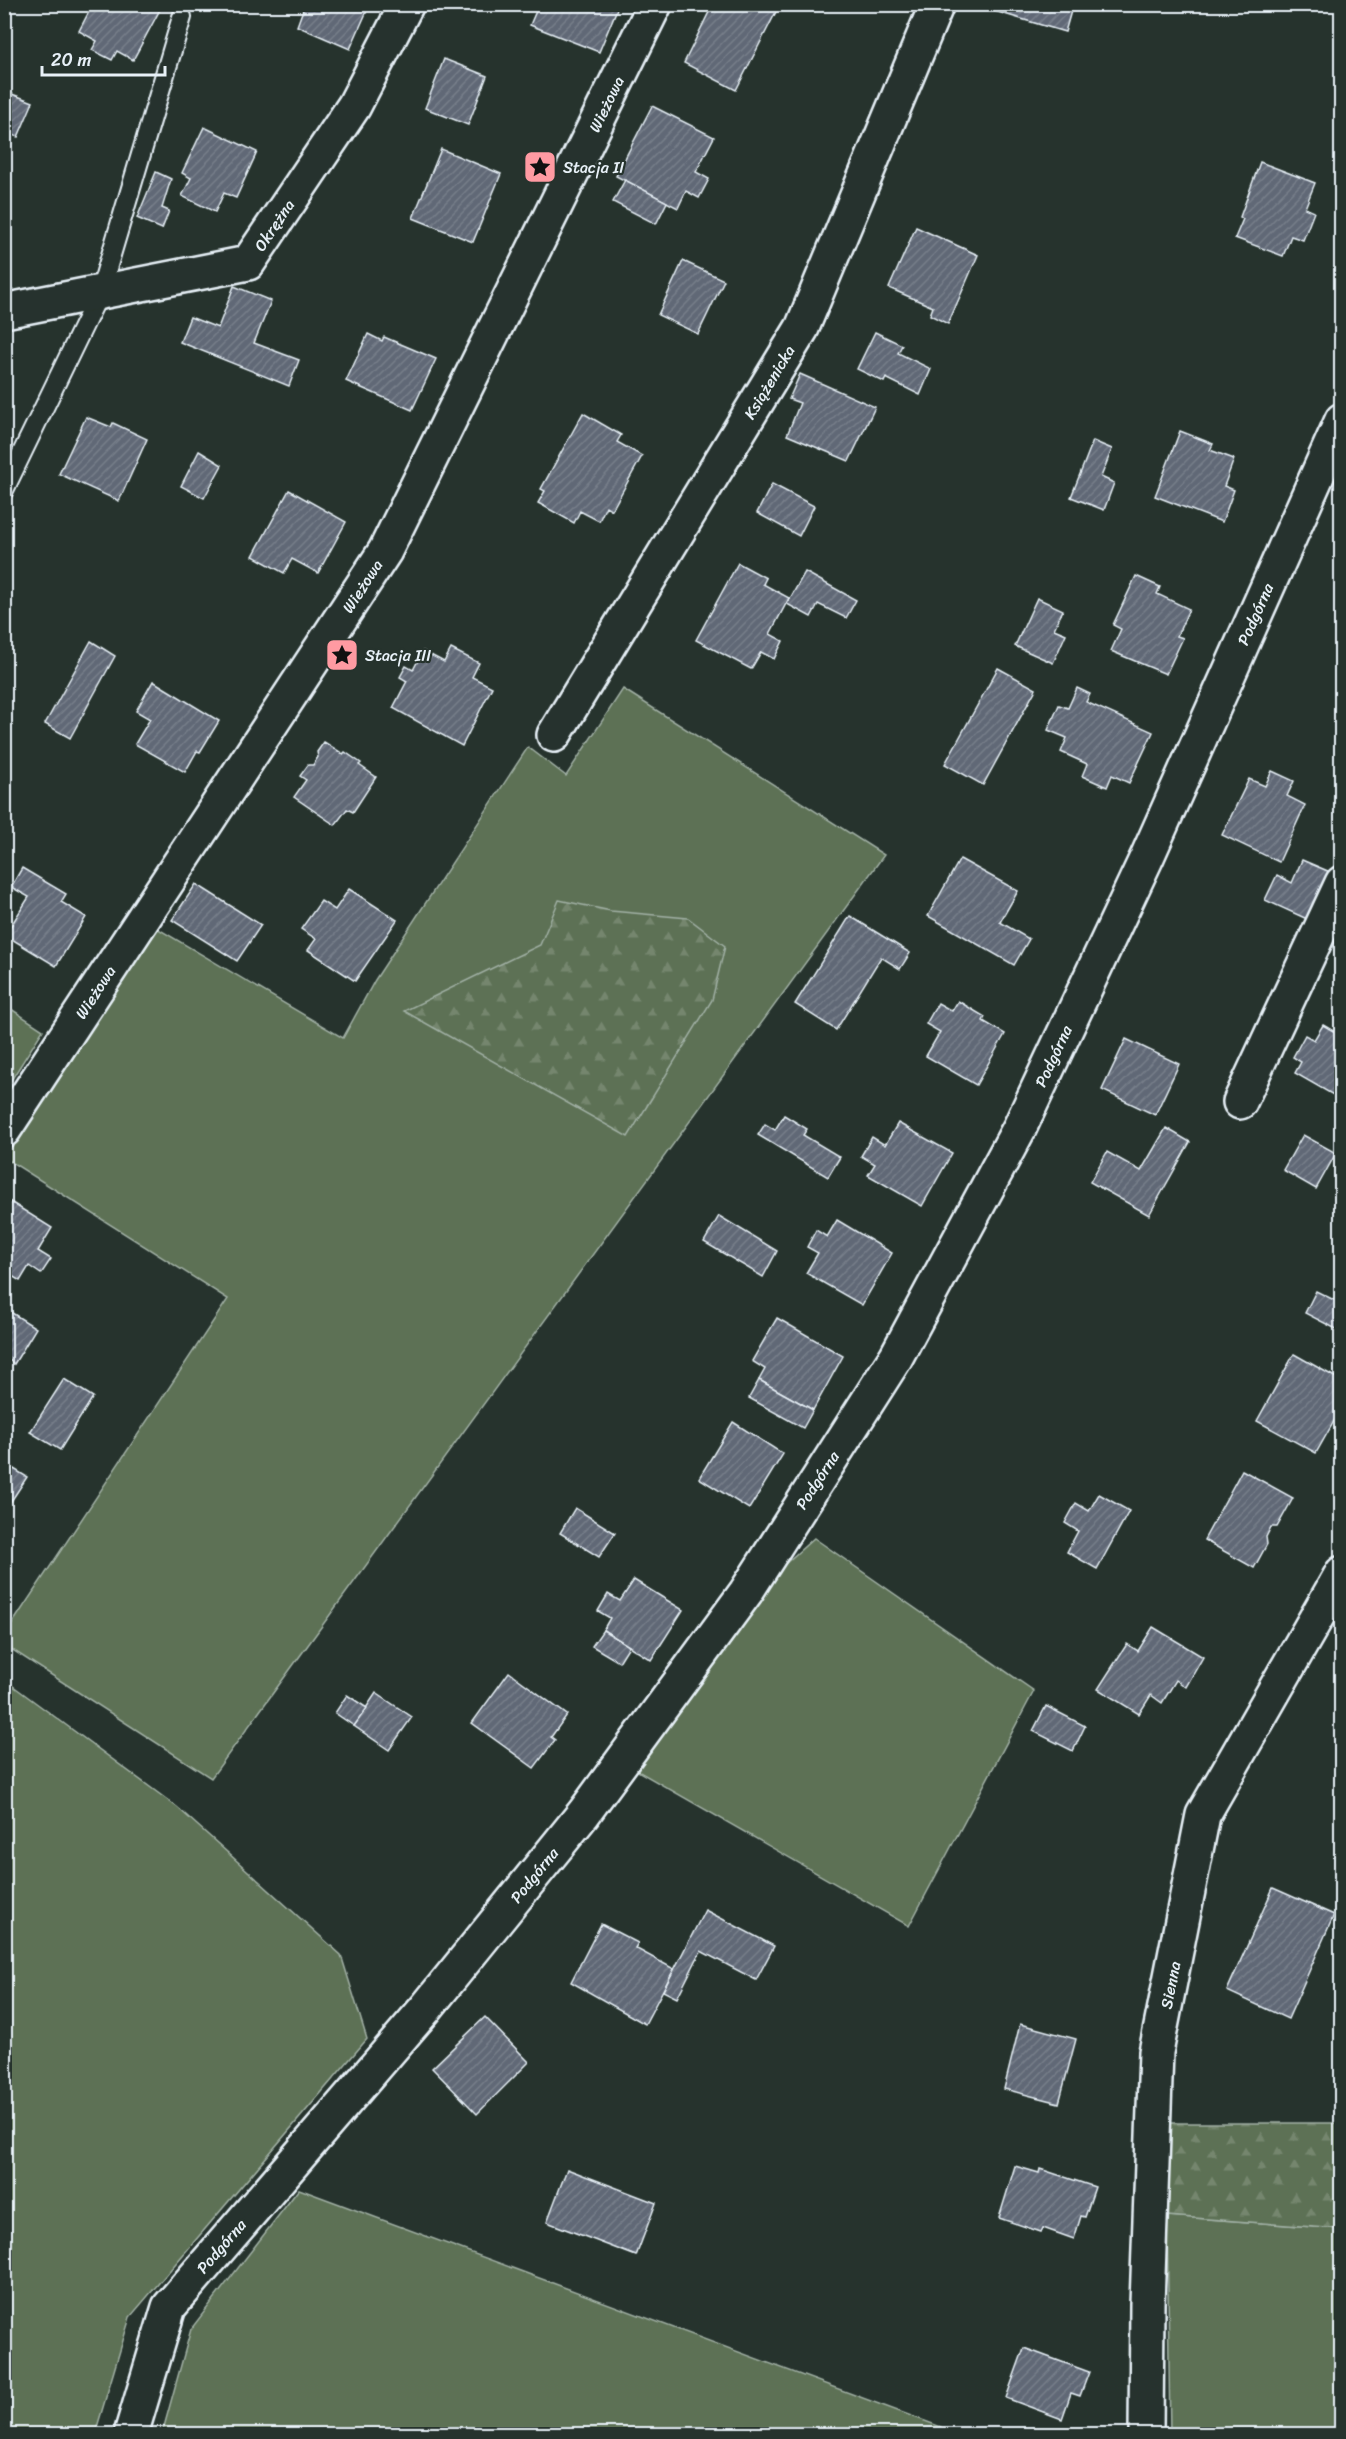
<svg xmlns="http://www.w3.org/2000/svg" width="1346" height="2439" font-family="Sriracha,sans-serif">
<defs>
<pattern id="forest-firs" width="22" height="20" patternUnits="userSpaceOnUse" patternTransform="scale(1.5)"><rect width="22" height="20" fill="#5d7155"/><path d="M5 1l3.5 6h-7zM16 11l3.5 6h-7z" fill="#74866e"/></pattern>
<pattern id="building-hatch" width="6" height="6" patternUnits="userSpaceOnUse" patternTransform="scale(1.5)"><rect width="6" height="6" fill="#606876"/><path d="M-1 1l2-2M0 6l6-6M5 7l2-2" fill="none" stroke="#777e8a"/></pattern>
</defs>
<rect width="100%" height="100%" fill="#26332d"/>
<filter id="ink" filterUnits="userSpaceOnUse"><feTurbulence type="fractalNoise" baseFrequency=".0167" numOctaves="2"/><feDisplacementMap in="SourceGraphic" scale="12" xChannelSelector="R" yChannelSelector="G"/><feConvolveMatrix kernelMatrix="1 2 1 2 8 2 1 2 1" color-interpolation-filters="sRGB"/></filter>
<g filter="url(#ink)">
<g fill="#5d7155" stroke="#a2b1a6" stroke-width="1.5">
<path d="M623,689L884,855L211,1778L5,1645L4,1636L228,1299L5,1158L4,1146L150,924L343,1038L375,980L528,747L566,776Z"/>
<path d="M5,1005L43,1030L5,1090Z"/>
<path d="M814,1538L1034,1691L909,1926L636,1770L765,1582Z"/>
<path d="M5,1680L177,1807L341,1955L367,2039L130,2317L95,2434H5Z"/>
<path d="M299,2189L941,2427L940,2434H162L191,2329Z"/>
<path d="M1167,2216L1341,2229V2434H1170Z"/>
</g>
<g fill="url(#forest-firs)" stroke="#a2b1a6" stroke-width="1.5">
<path d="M559,900L611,911L688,918L725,946L712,1000L628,1137L404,1011L540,945Z"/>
<path d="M1153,2123H1341V2229L1167,2216Z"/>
</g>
<g fill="url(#building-hatch)" stroke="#e8f1f8" stroke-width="1.5">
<path d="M93,4H163L133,60L117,51L112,60L92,50L97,41L79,31Z"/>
<path d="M305,4H370L350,49L297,26Z"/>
<path d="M539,4H619L599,52L530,25Z"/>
<path d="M713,4H780L736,90L684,63Z"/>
<path d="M993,4H1073L1065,32L991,10Z"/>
<path d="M444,59L487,76L468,125L425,108Z"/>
<path d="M4,91L33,102L18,137L4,132Z"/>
<path d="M652,106L714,137L696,172L709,179L699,198L686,191L678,208L616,176Z"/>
<path d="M204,127L257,152L236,198L224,193L215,212L182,196L191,178L182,173Z"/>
<path d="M441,149L501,174L473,242L413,218Z"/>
<path d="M1260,162L1315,183L1305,208L1314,212L1303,240L1291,236L1283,256L1235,238L1243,219L1240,217Z"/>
<path d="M156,172L171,179L162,208L169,211L162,229L137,218Z"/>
<path d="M625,180L667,202L656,224L613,202Z"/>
<path d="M916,227L978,255L948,324L930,315L933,307L889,288Z"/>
<path d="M683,261L724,280L698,334L658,315Z"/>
<path d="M234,286L271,301L254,343L299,360L289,386L180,342L190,317L218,328Z"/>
<path d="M875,332L902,345L898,353L931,369L920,395L886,378L884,382L857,369Z"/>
<path d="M368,334L382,341L384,337L436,359L412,410L346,381Z"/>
<path d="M800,374L875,407L849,461L787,435L800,403L789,399Z"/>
<path d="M583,413L621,435L617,442L642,456L612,510L606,506L599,521L580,511L574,523L538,503L545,491L541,489Z"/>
<path d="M86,417L111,427L113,423L147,439L119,501L59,474Z"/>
<path d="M1180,431L1213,444L1210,450L1234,459L1224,486L1234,490L1222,522L1155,496Z"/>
<path d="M1093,441L1112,449L1101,477L1114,483L1104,510L1071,497Z"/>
<path d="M199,451L222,465L204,498L181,486Z"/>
<path d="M772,484L814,506L799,536L757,513Z"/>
<path d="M289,490L346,522L318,573L292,559L284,573L253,556Z"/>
<path d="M738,563L766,578L763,584L789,598L770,634L783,641L774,659L761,652L751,669L696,640Z"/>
<path d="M805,572L856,600L846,618L818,604L811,617L787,604Z"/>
<path d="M1136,576L1160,587L1157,594L1189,609L1177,636L1183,638L1166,674L1111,651L1121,629L1113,625Z"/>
<path d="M1037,598L1063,610L1054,629L1066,634L1053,663L1015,646Z"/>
<path d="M91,641L115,656L70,738L45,724Z"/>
<path d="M451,649L479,663L472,677L492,687L462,746L393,708L407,681L400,677L406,666L413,670L423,651L444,662Z"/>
<path d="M998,668L1036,689L983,785L945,764Z"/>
<path d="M153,681L219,721L200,752L197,751L185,772L135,744L150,719L136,711Z"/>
<path d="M1077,688L1090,694L1086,702L1153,732L1129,783L1112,775L1107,787L1082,776L1087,764L1061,752L1067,738L1048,730L1059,705L1068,708Z"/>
<path d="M324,742L343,754L345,752L361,763L359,765L376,777L353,812L347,809L335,825L294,797L306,780L300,776L308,765H313L318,757L317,752Z"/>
<path d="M1272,771L1294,781L1287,796L1305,805L1279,862L1222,835L1249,779L1265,786Z"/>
<path d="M960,859L1018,891L1000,922L1029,939L1014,965L928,916Z"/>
<path d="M1302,860L1330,872L1307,919L1265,900L1277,875L1292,883Z"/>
<path d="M22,868L66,894L61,902L86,917L56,966L5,935L29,897L11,887Z"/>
<path d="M196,884L261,925L237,961L172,920Z"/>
<path d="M349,889L397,920L355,981L308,950L316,939L301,929L321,901L335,910Z"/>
<path d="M850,916L910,953L900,969L881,957L836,1030L795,1004Z"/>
<path d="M958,1001L985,1017L983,1021L1005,1034L976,1085L926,1056L940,1032L926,1024L938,1003L952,1011Z"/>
<path d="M1323,1025L1342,1036V1100L1295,1073L1301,1062L1293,1057L1305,1035L1314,1040Z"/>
<path d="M1126,1039L1179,1064L1155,1115L1102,1090Z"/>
<path d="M784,1115L807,1129L803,1135L840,1157L828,1177L758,1135L765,1124L775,1130Z"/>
<path d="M898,1123L952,1153L922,1206L868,1175L875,1164L861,1156L872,1137L885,1145Z"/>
<path d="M1166,1128L1190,1142L1149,1215L1090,1182L1107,1152L1141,1171Z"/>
<path d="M1303,1135L1336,1153L1316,1189L1283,1170Z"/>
<path d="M4,1198L52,1228L38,1251L51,1259L41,1274L29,1266L20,1281L4,1271Z"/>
<path d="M719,1216L777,1251L763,1277L704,1242Z"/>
<path d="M837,1220L892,1253L862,1305L806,1273L818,1253L807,1247L816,1230L827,1237Z"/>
<path d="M1340,1287H1342V1332L1305,1313L1316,1291L1334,1300Z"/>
<path d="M4,1308L36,1328L14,1364L8,1359L4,1364Z"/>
<path d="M777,1318L843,1356L813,1410L759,1380L765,1369L752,1361Z"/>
<path d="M1294,1354L1342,1381V1407L1316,1453L1257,1421Z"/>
<path d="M64,1379L93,1397L60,1450L30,1432Z"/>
<path d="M759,1380L813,1410L803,1428L749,1398Z"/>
<path d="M733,1422L783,1454L749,1509L699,1478Z"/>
<path d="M4,1463L27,1477L4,1512Z"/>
<path d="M1242,1470L1293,1498L1277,1527H1271L1266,1537L1267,1544L1254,1568L1204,1540Z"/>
<path d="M1099,1494L1129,1511L1097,1569L1067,1552L1078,1531L1065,1523L1076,1503L1089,1511Z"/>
<path d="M575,1508L615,1533L599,1557L560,1533Z"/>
<path d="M634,1580L683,1610L651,1660L603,1630L610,1618L598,1611L608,1594L620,1601Z"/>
<path d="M1153,1627L1203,1657L1186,1687L1176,1680L1162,1703L1151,1695L1139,1714L1098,1689L1127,1644L1138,1651Z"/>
<path d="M603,1630L629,1646L619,1662L592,1646Z"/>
<path d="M509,1672L567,1715L551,1737L555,1740L534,1768L472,1723Z"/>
<path d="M376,1693L412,1717L389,1750L354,1726Z"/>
<path d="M347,1695L367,1708L354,1726L335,1713Z"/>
<path d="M1046,1706L1085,1726L1073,1751L1033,1731Z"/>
<path d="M1273,1888L1334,1915L1288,2019L1227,1991Z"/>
<path d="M705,1910L774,1946L756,1980L701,1951L677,1998L663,1991Z"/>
<path d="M601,1924L638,1943L635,1948L674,1969L645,2024L571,1982Z"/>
<path d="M485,2017L529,2062L477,2114L432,2068Z"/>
<path d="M1020,2024L1076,2039L1059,2103L1004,2089Z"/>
<path d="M1015,2166L1039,2173L1040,2169L1095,2187L1085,2217L1081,2216L1074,2239L1043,2228L1041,2232L999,2218Z"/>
<path d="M567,2169L656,2203L636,2256L547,2222Z"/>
<path d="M1024,2348L1089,2372L1080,2396L1071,2393L1062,2419L1006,2398Z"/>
</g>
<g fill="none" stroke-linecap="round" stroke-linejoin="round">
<g stroke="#e8f1f8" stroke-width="22">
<path id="service" d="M4,490L100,292L182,17"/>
</g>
<g stroke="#e8f1f8" stroke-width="38">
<g id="minor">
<path d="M4,311L248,263L354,106L407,4"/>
<path d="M554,735L802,328L937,4"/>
<path d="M1240,1102L1342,883"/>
<path d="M4,1130L385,551L655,4"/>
<path d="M131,2434L169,2307L426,2008L584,1813L746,1592L896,1357L1020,1127L1147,857L1342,420"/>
<path d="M1146,2434L1147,2304L1156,2052L1203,1815L1342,1573"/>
</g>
</g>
<use href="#service" stroke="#26332d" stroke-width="18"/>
<use href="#minor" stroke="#26332d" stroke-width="33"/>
</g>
</g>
<defs>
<g id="sight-square" transform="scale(1.725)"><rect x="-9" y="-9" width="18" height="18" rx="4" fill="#ff9aa2" stroke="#26332d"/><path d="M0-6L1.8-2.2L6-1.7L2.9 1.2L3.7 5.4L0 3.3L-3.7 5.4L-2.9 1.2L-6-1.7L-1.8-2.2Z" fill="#111"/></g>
</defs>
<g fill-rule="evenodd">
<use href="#sight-square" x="540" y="167"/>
<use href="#sight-square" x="342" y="655"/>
</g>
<g text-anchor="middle" stroke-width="4.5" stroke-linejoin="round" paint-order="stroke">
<g font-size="16" fill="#e8f1f8" stroke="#26332d">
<text transform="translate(606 104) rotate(-64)" y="6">Wieżowa</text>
<text transform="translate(274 225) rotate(-56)" y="6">Okrężna</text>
<text transform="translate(769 382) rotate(-59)" y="6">Książenicka</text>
<text transform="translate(362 586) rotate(-57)" y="6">Wieżowa</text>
<text transform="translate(1255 614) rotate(-66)" y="6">Podgórna</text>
<text transform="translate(95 992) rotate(-57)" y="6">Wieżowa</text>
<text transform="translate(1053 1056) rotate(-65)" y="6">Podgórna</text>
<text transform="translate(817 1480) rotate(-57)" y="6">Podgórna</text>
<text transform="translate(534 1875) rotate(-51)" y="6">Podgórna</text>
<text transform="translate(1170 1985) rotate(-79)" y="6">Sienna</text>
<text transform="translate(221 2246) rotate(-49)" y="6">Podgórna</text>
</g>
<g font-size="16" fill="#e8f1f8" stroke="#26332d" text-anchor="start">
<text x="563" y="173">Stacja II</text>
<text x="365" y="661">Stacja III</text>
</g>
</g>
<rect width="1346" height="2439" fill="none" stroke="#26332d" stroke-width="24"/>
<rect x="12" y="12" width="1322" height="2415" fill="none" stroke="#e8f1f8" stroke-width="2" filter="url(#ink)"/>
<path d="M42 66v9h123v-9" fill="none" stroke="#e8f1f8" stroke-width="3"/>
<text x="51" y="66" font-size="18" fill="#e8f1f8" stroke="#26332d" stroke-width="4.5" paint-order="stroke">20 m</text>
</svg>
